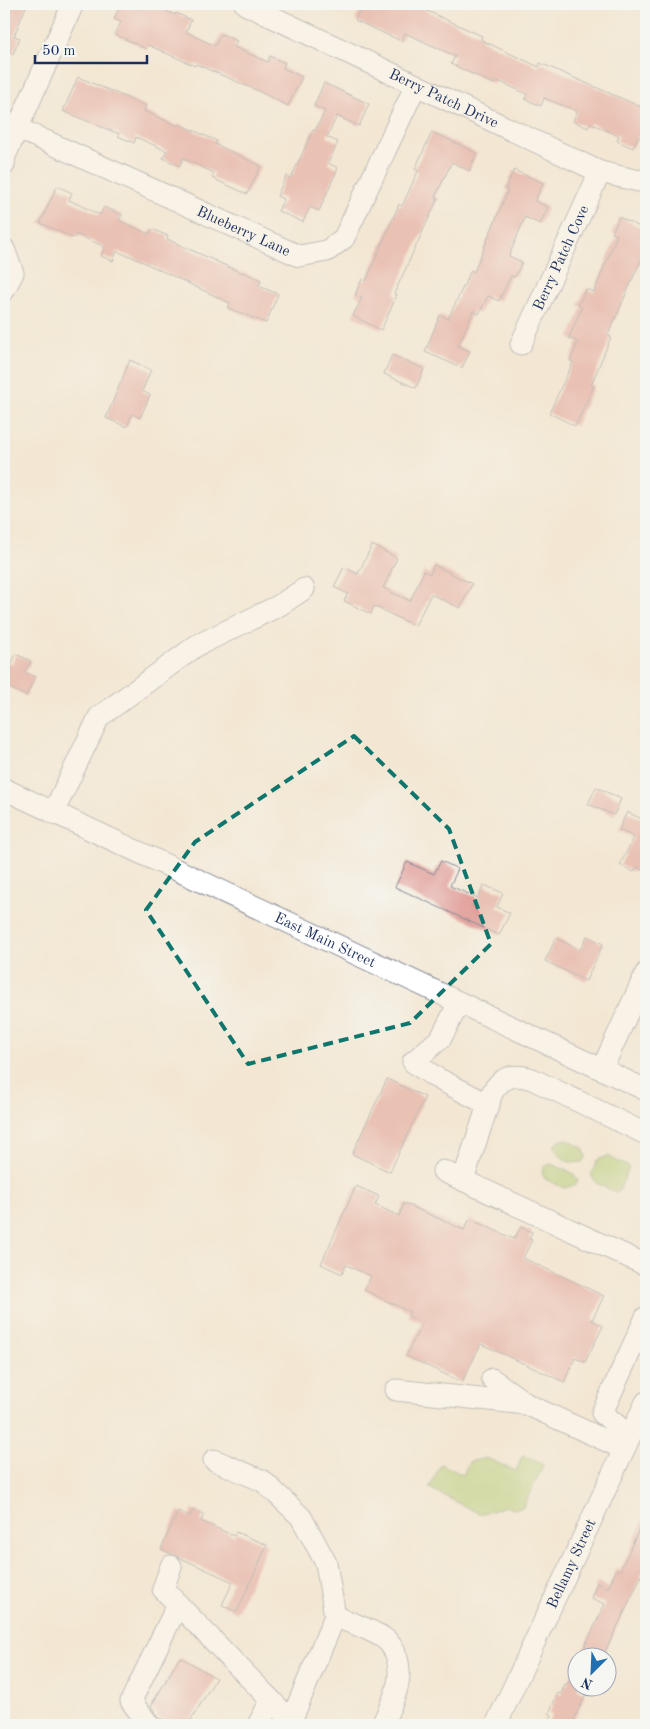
<svg xmlns="http://www.w3.org/2000/svg" width="650" height="1729" font-family="'Old Standard TT',serif">
<rect width="100%" height="100%" fill="#f6f6f2"/>
<filter id="ink" filterUnits="userSpaceOnUse"><feTurbulence type="fractalNoise" baseFrequency=".02" numOctaves="2"/><feDisplacementMap in="SourceGraphic" scale="10" xChannelSelector="R" yChannelSelector="G"/><feConvolveMatrix kernelMatrix="1 2 1 2 8 2 1 2 1" color-interpolation-filters="sRGB"/></filter>
<filter id="wash" filterUnits="userSpaceOnUse"><feTurbulence type="fractalNoise" baseFrequency=".0096" numOctaves="4" result="noise"/><feDisplacementMap in="SourceGraphic" scale="20" xChannelSelector="R" yChannelSelector="G"/><feGaussianBlur stdDeviation="1.12" result="paint"/><feColorMatrix in="noise" values="0 0 0 0 0 0 0 0 0 0 0 0 0 0 0 0 0 1.4 0 .05"/><feComposite in="paint" operator="in"/></filter>
<g filter="url(#wash)">
<rect width="100%" height="100%" fill="#f3e7d3"/>
<g fill="#b0cc73" stroke="#667e68">
<path d="M566,1139L583,1148L586,1156L582,1162C569,1165 560,1158 554,1147L556,1142Z"/>
<path d="M608,1156L629,1167L619,1191L616,1192L596,1183L591,1175L597,1160Z"/>
<path d="M551,1164L573,1173L578,1181L575,1185L564,1188L545,1179L542,1172L544,1167Z"/>
<path d="M524,1456L542,1464L543,1466L523,1507C517,1510 511,1509 505,1506L486,1513H478L429,1488L441,1464L463,1475L469,1462L486,1458L516,1471L522,1457Z"/>
</g>
<g id="blocks">
<g fill="#df948f">
<path d="M4,4H27L14,36L20,38L13,54L7,51L4,58Z"/>
<path d="M121,4H135L145,9L147,4H152L175,15L176,13L191,20L186,32L215,46L221,34L237,41L234,47L268,62L270,56L285,63L283,68L302,77L288,106L254,89L196,64L195,66L148,45L146,49L115,34L121,22L114,19Z"/>
<path d="M363,4H412L482,36L481,40L539,67L540,63L646,109V141L638,137L633,148L617,141L619,136L590,123L588,128L573,121L577,111L544,98L541,106L525,99L527,94L496,80L494,84L451,64L455,56L405,33L401,41L355,20Z"/>
<path d="M78,77L146,106L144,111L178,126L179,124L217,141L215,144L261,166L247,194L212,178L214,173L183,158L180,166L163,158L167,151L136,137L134,143L118,136L119,134L63,111Z"/>
<path d="M324,83L369,104L359,126L337,116L327,137L338,142L328,163L338,168L319,211L310,207L303,222L278,211L284,199L277,196L286,176L291,178L313,130L315,131L325,111L314,106Z"/>
<path d="M432,132L477,153L469,171L452,162L435,197L438,198L394,294L397,295L381,330L353,316L362,298L355,295L362,279L366,281L399,204L402,206L418,171L415,169Z"/>
<path d="M514,170L543,183L535,201L548,207L540,224L525,217L509,256L522,262L515,277L511,276L499,301L488,296L479,314L473,311L458,346L470,351L462,368L425,352L440,315L448,319L471,270L474,272L508,190L505,189Z"/>
<path d="M57,186L72,193L69,200L100,215L104,207L122,215L119,220L149,234L152,229L168,236L167,239L242,273L243,272L261,280L259,286L278,294L266,323L228,308L230,303L128,255V256L117,251L113,261L101,256L105,247L76,234L74,238L40,223Z"/>
<path d="M619,217L646,230V251L637,269L608,335L611,337L591,385L594,386L575,426L549,413L573,362L570,361L578,342L569,338L582,307L578,305L586,289L594,292L617,235L612,233Z"/>
<path d="M392,355L424,369L416,388L384,374Z"/>
<path d="M130,360L151,370L142,391L150,395L140,418L132,414L127,427L106,418Z"/>
<path d="M372,545L397,558L383,588L410,601L424,571L430,574L434,565L472,584L460,608L431,594L415,626L374,606L371,614L344,601L348,594L334,587L344,567L358,574Z"/>
<path d="M16,654L31,661L25,672L35,677L26,696L4,685V660L12,664Z"/>
<path d="M596,787L621,799L614,815L588,804Z"/>
<path d="M646,811V859L642,870L637,867L634,872L620,865L634,837L619,830L627,812L642,819Z"/>
<path d="M441,861L458,869L450,886L478,898L484,885L503,893L497,907L510,913L499,935L395,887L407,862L434,874Z"/>
<path d="M587,936L603,944L586,981L545,961L556,938L580,950Z"/>
<path d="M387,1079L425,1097L390,1172L352,1154Z"/>
<path d="M356,1186L379,1196L375,1205L399,1216L404,1203L464,1230L470,1219L514,1239L521,1227L532,1232L529,1239L532,1240L523,1258L604,1296L592,1320L603,1326L585,1362L575,1358L564,1382L481,1344L462,1382L406,1356L422,1323L408,1316L410,1312L364,1290L371,1276L346,1265L342,1274L321,1264Z"/>
<path d="M193,1510L204,1514L201,1521L234,1536L236,1532L267,1545L237,1612L222,1605L233,1582L161,1549L178,1511L190,1516Z"/>
<path d="M646,1514V1565L624,1613L603,1656H580L605,1604L591,1598L597,1583L608,1588L617,1569L620,1571Z"/>
<path d="M180,1657L216,1678L188,1725H173L158,1717L151,1706Z"/>
<path d="M578,1661V1690L586,1694L571,1725H547L552,1715L549,1713L558,1693L561,1694L565,1684L567,1685Z"/>
</g>
</g>
</g>
<g filter="url(#ink)">
<use href="#blocks" fill-opacity="0" stroke="#878b98" stroke-width="1"/>
<g fill="none" stroke-linecap="round" stroke-linejoin="round">
<g stroke="#878b98" stroke-width="23">
<g id="minor">
<path id="s1" d="M245,4L600,172L639,181L646,179"/>
<path id="s2" d="M17,128L299,256L327,251L344,238L416,85"/>
<path d="M4,165L5,156L73,4"/>
<path d="M4,249L13,273L4,290"/>
<path id="s3" d="M521,344L600,172"/>
<path id="s4" d="M4,789L646,1090"/>
<path d="M53,813L99,717L196,646L280,605L304,589"/>
<path d="M459,1003L441,1038L413,1062L435,1077L489,1105"/>
<path d="M602,1069L646,973"/>
<path d="M443,1171L646,1265"/>
<path d="M463,1180L492,1093C501,1077 514,1073 532,1079L646,1134"/>
<path d="M492,1379L524,1402"/>
<path d="M396,1390L526,1404L624,1449"/>
<path d="M630,1436L602,1413L646,1317"/>
<path d="M214,1460L263,1481L301,1517L326,1563L335,1616L291,1721"/>
<path d="M171,1566L163,1589L295,1725"/>
<path d="M335,1616C350,1623 371,1629 385,1639C389,1642 394,1649 396,1655C405,1681 392,1702 382,1725"/>
<path d="M149,1725L131,1701L178,1604"/>
<path d="M258,1725L271,1700"/>
<path id="s5" d="M496,1725L646,1402"/>
</g>
</g>
<use href="#minor" stroke="#fff" stroke-width="21"/>
</g>
</g>
<path d="M0 0H650V1729H0ZM354,736L449,829L491,944L410,1023L248,1064L146,910L195,842Z" fill="#f3e7d3" fill-opacity=".55" fill-rule="evenodd"/>
<path fill="none" stroke="#0f766e" stroke-width="4" stroke-dasharray="10 6" stroke-linejoin="round" d="M354,736L449,829L491,944L410,1023L248,1064L146,910L195,842Z"/>
<g text-anchor="middle" stroke-width="5" stroke-linejoin="round" paint-order="stroke">
<g font-size="15" fill="#1b2f5e" stroke="#f6f6f2">
<text dy="5" stroke="none"><textPath href="#s1" startOffset="220">Berry Patch Drive</textPath></text>
<text dy="5" stroke="none"><textPath href="#s2" startOffset="249">Blueberry Lane</textPath></text>
<text dy="5" stroke="none"><textPath href="#s3" startOffset="95">Berry Patch Cove</textPath></text>
<text dy="5" stroke="none"><textPath href="#s4" startOffset="355">East Main Street</textPath></text>
<text dy="5" stroke="none"><textPath href="#s5" startOffset="178">Bellamy Street</textPath></text>
</g>
</g>
<rect width="650" height="1729" fill="none" stroke="#f6f6f2" stroke-width="20"/>
<g transform="translate(592 1672) rotate(204)"><circle r="24" fill="#f6f6f2" stroke="#9ea6b7"/>
<path d="M0-4L9 19L0 12L-9 19Z" fill="#1f6fb2"/>
<text y="-8" font-size="14" font-weight="bold" text-anchor="middle" fill="#1b2f5e">N</text>
</g>
<path d="M35 55v8h112v-8" fill="none" stroke="#1b2f5e" stroke-width="2.5"/>
<text x="42" y="55" font-size="15" fill="#1b2f5e" stroke="#f6f6f2" stroke-width="4" paint-order="stroke">50 m</text>
</svg>
